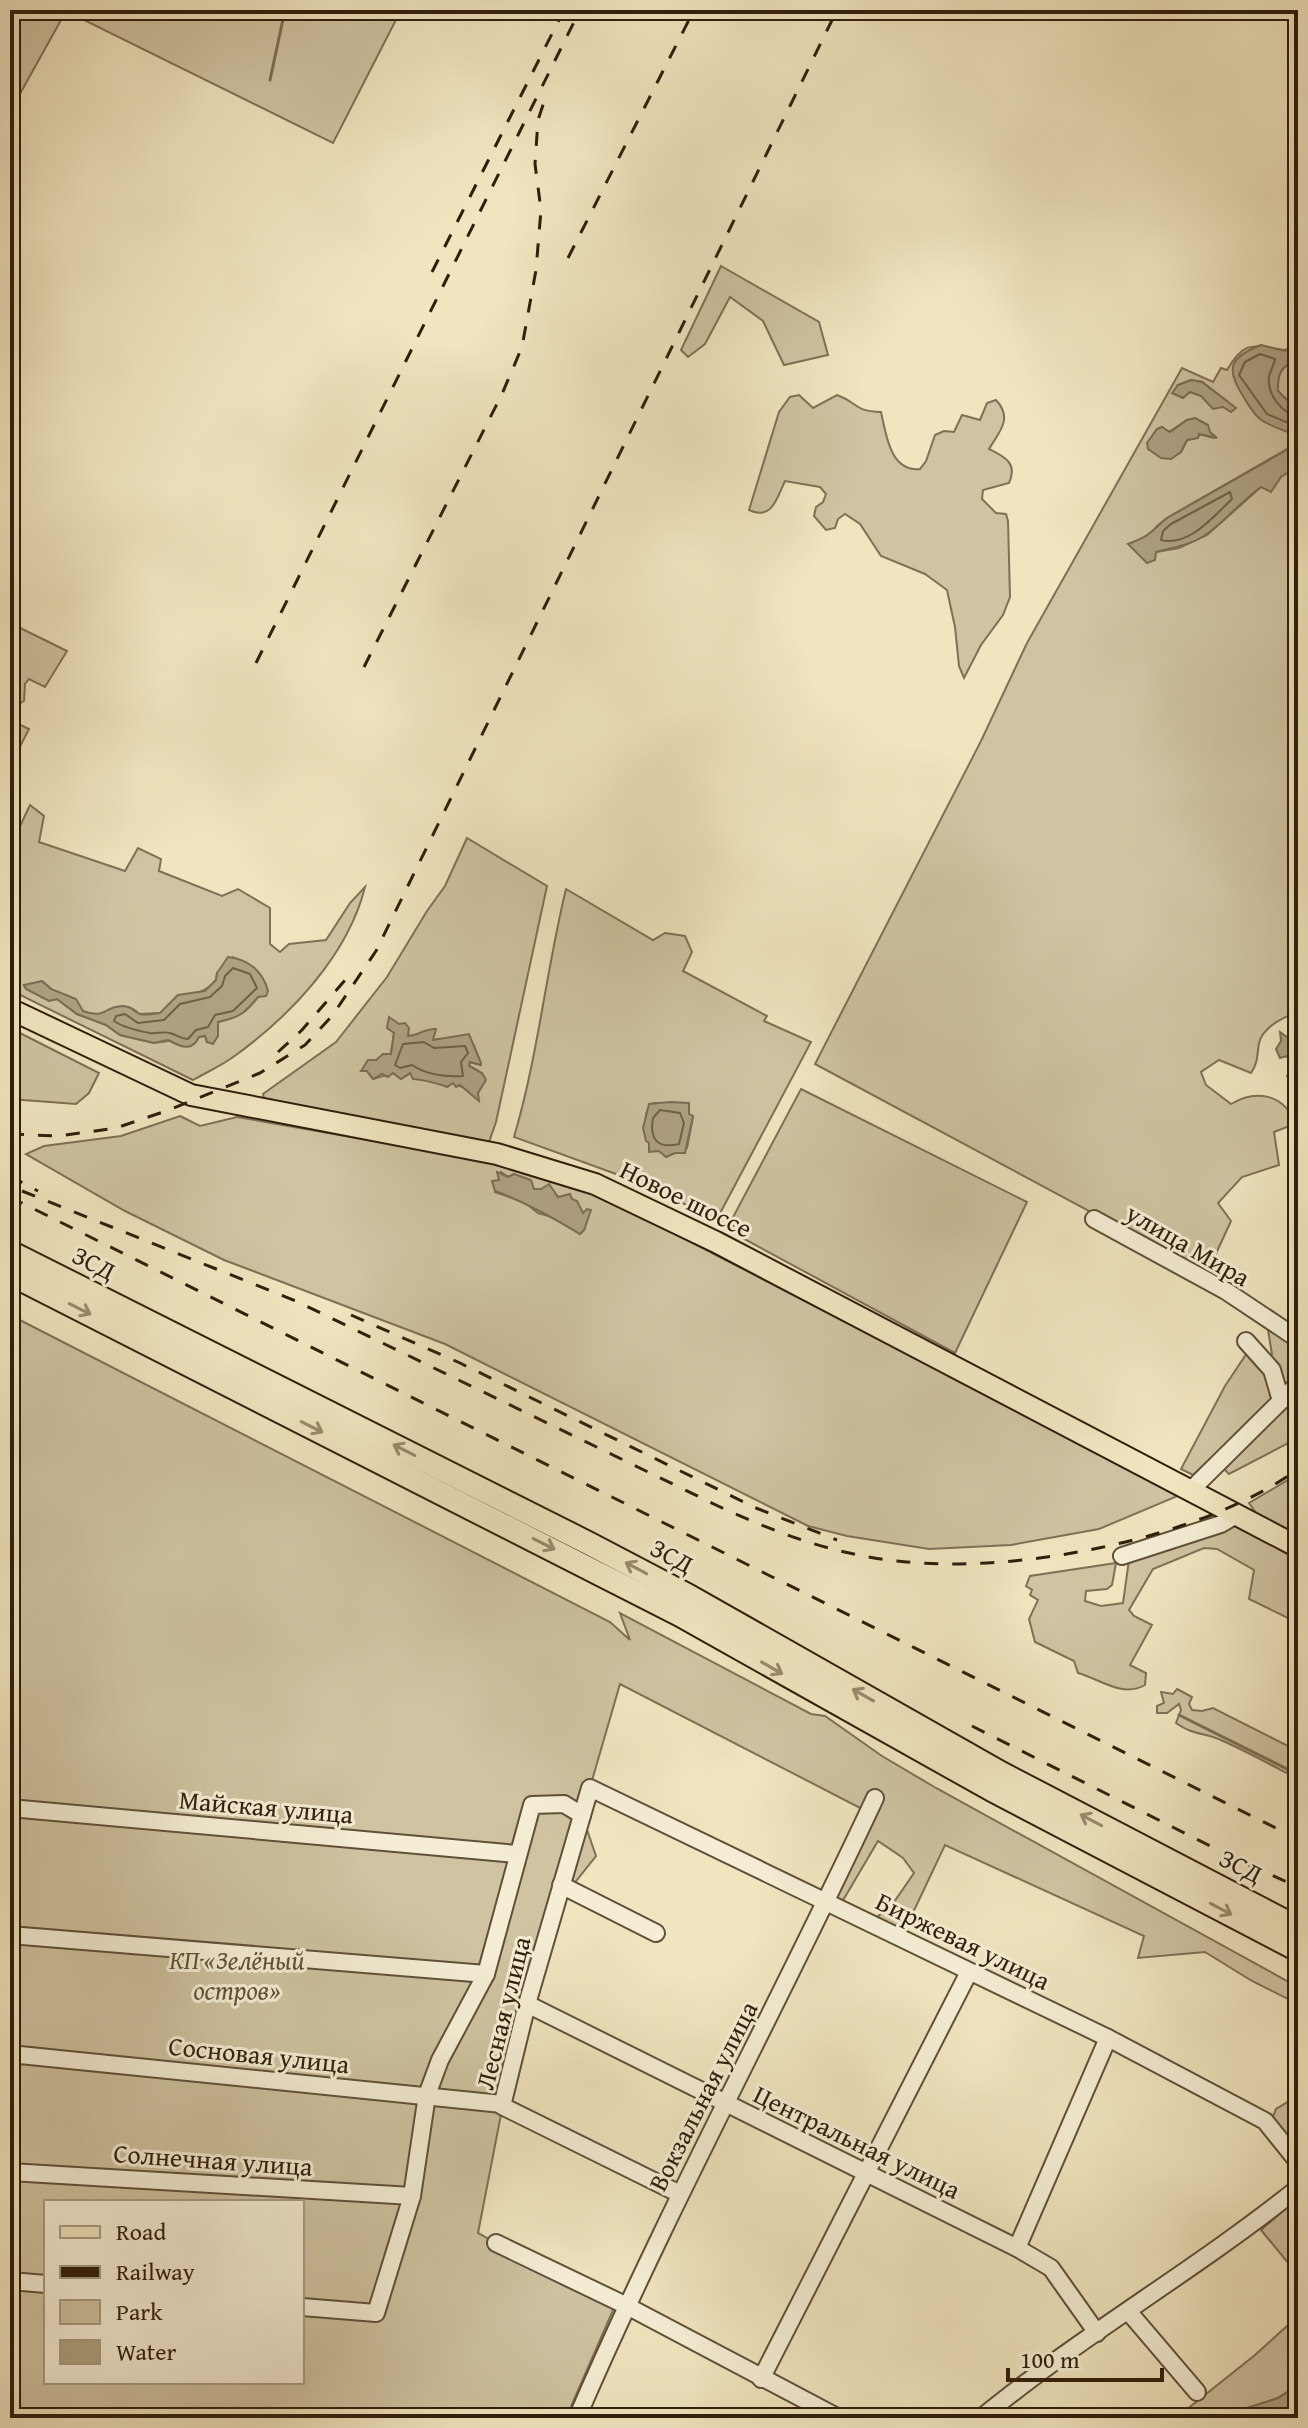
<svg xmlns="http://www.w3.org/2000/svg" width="1308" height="2428" font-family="'Gentium Book Plus',serif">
<rect width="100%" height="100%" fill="#f0e5bf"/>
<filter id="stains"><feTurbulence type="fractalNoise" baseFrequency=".0025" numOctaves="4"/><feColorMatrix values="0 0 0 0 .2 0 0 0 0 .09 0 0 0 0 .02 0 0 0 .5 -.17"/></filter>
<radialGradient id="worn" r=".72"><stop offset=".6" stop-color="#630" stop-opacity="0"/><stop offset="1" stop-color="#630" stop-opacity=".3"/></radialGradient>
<g fill="#cfc3a1" stroke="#7f7056" stroke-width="2" fill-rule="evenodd">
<path d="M10,10H401L333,143L66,11L10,112Z"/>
<path d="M721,266L819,322L828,355L784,365L763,321L730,297L705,344L688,357L681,350Z"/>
<path d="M1298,342L1285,351L1261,346L1255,414L1263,421L1298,436V458L1289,448L1167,518L1157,526L1151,535L1156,552L1179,548L1207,535L1261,487L1298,466V1012C1284,1017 1263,1027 1259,1043C1257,1055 1258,1063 1251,1073L1219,1060L1201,1072L1206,1085L1231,1104C1256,1089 1285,1094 1295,1124L1274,1132L1279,1165L1242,1177L1218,1203L1231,1221L1213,1260L1225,1284L815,1064L981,741L1027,643L1182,368L1213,382L1221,368L1227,370C1245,339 1253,346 1285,350ZM1191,380L1202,382L1228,402L1190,392L1186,394L1178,385ZM1187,420L1214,438L1199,434L1198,438L1187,440L1181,452L1148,443L1157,429L1162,427L1169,432Z"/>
<path d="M1298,359V411L1278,391C1277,372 1282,366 1298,359Z"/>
<path d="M799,395L813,408L837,395C859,403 853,411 881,412C886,434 890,472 920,469L926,461L935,435L944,431L954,432L962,415L980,420L987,403L996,400C1013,418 1000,431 989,449C1005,457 1018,463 1009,483L983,490L982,499L996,513L1006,514L1008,521L1010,597L1003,615L981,645L964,678L959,666L955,627L947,590L925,574L881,556L860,524L845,514L838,519L835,528L826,530L814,516L816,507L823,502L826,494L820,487L785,481C777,498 772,521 749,510L779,412L790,397Z"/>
<path d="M10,623L67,651L45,687L29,679L25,684L24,701L10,709V675L13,670L10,668Z"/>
<path d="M10,720L29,729L10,766Z"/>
<path d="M30,805L44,816L39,842L125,871L138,848L161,859L159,871L222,896L238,889L270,908V944L280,952L289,944L326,940L350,903L365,887C348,955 291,1015 236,1055C223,1065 207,1072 193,1080L10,990V847ZM233,957L240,961L258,997C246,1013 237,1018 218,1022L217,1029L207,1042L205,1036L154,1043L120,1035L106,1025L77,1014L57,999L49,1000L25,986L42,981C55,992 74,1010 91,1014C108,1018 123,996 139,1014L161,1013L178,995C194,995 205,993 216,980L217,973Z"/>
<path d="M467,838L547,886L496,1122L489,1142L264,1099L263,1094L336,1042L387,977L427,911L445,886ZM394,1033L433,1040L463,1037L474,1045L480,1065L470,1062L469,1066L477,1070L483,1078L477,1093L453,1083L418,1079L411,1073L401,1079L393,1073L373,1079L367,1071L383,1054H391Z"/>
<path d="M566,889L653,940L665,933L685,936L692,952L683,971L767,1016L764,1021L811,1042L717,1219L627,1178L514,1137C538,1056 546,971 566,889ZM653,1103L689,1104V1115L693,1117L687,1148C672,1154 662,1154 649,1143L646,1114Z"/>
<path d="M10,1028L99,1073L89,1093L76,1104L10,1099Z"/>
<path d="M801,1089L1027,1202L955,1353L737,1235L731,1221Z"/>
<path d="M180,1116L200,1126L237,1117L487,1161L594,1192L1180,1495L1099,1529L1011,1545L929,1549L847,1536L808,1526L445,1344L224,1260L125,1211L26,1154L44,1146L121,1136ZM501,1172L508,1177L514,1174L534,1189H541L558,1197L588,1217L584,1230L580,1234L552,1217L538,1213L524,1202L495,1192Z"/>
<path d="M10,1315L610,1622L630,1640L620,1613L811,1714L825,1716L882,1756L936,1788L1298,1987V2004L1252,1981L1205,1952L1138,1958L1144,1936L945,1845L901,1938L875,1919L894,1902L914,1873L903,1858L878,1841L842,1902H828L868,1812L620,1684L582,1815L596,1856L554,1909L504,2099L478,2233L614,2308L566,2418H10ZM46,2202H302V2382H46Z"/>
<path d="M1267,1324L1298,1347V1376L1193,1475L1181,1469L1225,1386L1247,1353L1261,1363L1272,1354Z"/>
<path d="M1298,1393V1438L1229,1474L1222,1467Z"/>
<path d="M1298,1474V1540L1261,1520L1249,1503Z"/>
<path d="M1233,1522L1298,1555V1611L1292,1620L1249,1599L1254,1570L1217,1549L1204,1548L1153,1569L1129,1610L1134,1616L1152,1625L1130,1665L1146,1673L1145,1685C1122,1698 1100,1679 1078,1673L1074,1661L1035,1642L1029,1619L1038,1600L1030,1595L1032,1590L1026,1586L1030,1576L1116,1563L1112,1585L1107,1589L1086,1591L1085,1601L1101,1606L1123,1603L1129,1560Z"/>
<path d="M1177,1689L1192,1697L1189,1704L1192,1710L1202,1711L1213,1708L1298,1751V1779C1273,1766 1248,1752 1223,1741C1205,1732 1194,1736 1176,1723L1181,1710L1179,1704L1167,1713H1157V1706L1164,1703L1161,1692L1173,1694Z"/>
<path d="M1298,2090V2149L1272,2119L1276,2109L1294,2098Z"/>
<path d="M1298,2198V2275L1261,2230Z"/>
<path d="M1298,2316V2385L1278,2398L1216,2418H1176L1255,2355Z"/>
</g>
<g fill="#aea182" stroke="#7b6d53" stroke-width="2">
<path d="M1261,345L1285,351L1298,345V359C1282,366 1277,372 1278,391L1298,411V436C1287,431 1272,427 1263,421C1254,416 1248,404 1243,396C1225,368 1230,357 1261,345Z"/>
<path d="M1191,380L1202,382L1236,408L1231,412L1223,407L1213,409L1201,396L1190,392L1183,398L1172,393L1178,385Z"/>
<path d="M1195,418L1208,425L1210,432L1217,438L1199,434L1198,438L1187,440L1181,452L1171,459L1161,458L1148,449L1147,443L1157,429L1162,427L1170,432L1187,420Z"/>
<path d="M1290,448L1298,458V466L1281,477L1271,492L1261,487C1241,501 1222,525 1204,536C1188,546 1173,547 1156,552L1155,560L1147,563L1128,544C1152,535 1149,533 1167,518Z"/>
<path d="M228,957C248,959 263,971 268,991L266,996L258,997C244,1014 240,1017 218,1022V1036L213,1044L207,1042L205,1036L199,1037C192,1053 179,1046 168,1040L154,1043L120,1035L106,1025L77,1014L57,999L49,1001L26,989L24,985L42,981L51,989L76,999L83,1011C106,1019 103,1007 122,1006C132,1006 132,1011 140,1014C144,1016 156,1013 160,1013L178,995L205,991L216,980L217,973Z"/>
<path d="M389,1017L399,1024L405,1023L409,1028L408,1036C418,1036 425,1028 436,1029L433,1040L469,1034L481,1063V1065L470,1062L469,1066L482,1073L486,1080L478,1093L479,1101L460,1085L456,1087L453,1083L447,1087C441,1084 419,1079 413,1079L410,1073L401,1079L393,1073L388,1077L382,1074L373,1079L367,1071H361L368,1060H376L383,1054H391L394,1033L387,1028Z"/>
<path d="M1280,1032L1287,1037L1298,1035V1090L1287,1076L1293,1070L1287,1056L1280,1058L1276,1049L1281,1041Z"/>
<path d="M670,1102L689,1103V1114L693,1116L685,1153H675L666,1157L659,1151L649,1152V1143L646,1141L643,1128L649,1104Z"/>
<path d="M497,1172L508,1177L514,1174L531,1180L534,1189H541L549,1184L558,1197L570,1194L572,1199L577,1201L583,1213L587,1209L591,1210L584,1230L580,1234C552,1217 525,1202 495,1191L492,1181L499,1180Z"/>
<path d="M1298,2385V2411L1278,2418H1216L1278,2398Z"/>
</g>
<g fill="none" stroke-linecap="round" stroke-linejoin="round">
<g stroke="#6e6047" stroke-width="2">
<path d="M1298,416C1282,414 1267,394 1269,377C1270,370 1274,366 1275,359L1260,354L1245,362L1239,375L1267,414L1298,427"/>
<path d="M1230,492L1232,499C1214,516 1189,547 1161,540L1163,531L1171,524Z"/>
<path d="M233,968L250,974L257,988L233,1011L215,1015L208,1027L196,1030L188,1039C180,1039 178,1035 170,1033C163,1031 157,1034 150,1033C139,1031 124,1028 114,1021L116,1016L125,1014L138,1023L164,1020L180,1004L210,997L222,986L225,976Z"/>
<path d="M424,1042L434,1048L465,1046L468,1053L461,1062L463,1076C445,1077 427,1075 412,1065L400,1068L395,1065L403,1044Z"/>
<path d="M660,1110L680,1113L684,1123L679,1144C658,1149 649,1140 653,1118Z"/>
</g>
<g stroke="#7b6d53" stroke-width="3">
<path d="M159,18L164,10"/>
<path d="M270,80L285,10"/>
<path d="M1179,1715L1297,1774"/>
</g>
<g stroke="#5f5039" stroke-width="20">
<g id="minor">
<path d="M1094,1219L1226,1291L1298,1339"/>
<path d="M1246,1341L1272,1370L1279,1394L1283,1399"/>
<path d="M1191,1490L1298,1384"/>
<path d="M1122,1556L1221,1524L1236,1515"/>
<path d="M10,1808L517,1854"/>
<path d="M561,1885L656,1933"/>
<path d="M10,1935L486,1974"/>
<path d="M527,2004L1017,2248L1051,2268L1097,2333"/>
<path d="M10,2054L502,2104"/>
<path d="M10,2172L412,2196"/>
<path d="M680,2194L502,2106L527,2004L590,1788L1108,2038L1265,2121L1298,2162"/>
<path d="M496,2243L625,2305L839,2418"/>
<path d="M1017,2248L1108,2038"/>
<path d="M10,2281L46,2284"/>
<path d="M302,2307L376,2313L412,2196L427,2095L440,2060L486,1974L532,1805L564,1804L582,1815"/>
<path d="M1128,2311L1197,2392"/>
<path d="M761,2379L969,1972"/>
<path d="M577,2418C668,2207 778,2006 875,1798"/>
<path d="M981,2418C1082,2335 1196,2270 1298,2188"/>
</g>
</g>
<g stroke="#2f1e0c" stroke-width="24">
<path id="major" d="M10,1009L191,1095L497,1154L595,1184L716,1242L1298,1547"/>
</g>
<g stroke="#2f1e0c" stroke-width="26">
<g id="highway">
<path d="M10,1252L590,1544L689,1596L1001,1773L1298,1928"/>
<path d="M10,1274L680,1615L992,1790L1298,1950"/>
</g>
</g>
<use href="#minor" stroke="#f5eed5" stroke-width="16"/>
<use href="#major" stroke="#f0e5bf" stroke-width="20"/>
<use href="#highway" stroke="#f0e5bf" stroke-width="22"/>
<g stroke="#2f1e0c" stroke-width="3" stroke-dasharray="14 14" stroke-linecap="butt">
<path d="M568,258L694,10"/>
<path d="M432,272L564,10"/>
<path d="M256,663L580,10"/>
<path d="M364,667L502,394L522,347L536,270L541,210L535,164L538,120L545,99"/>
<path d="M278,1052L302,1030L346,979"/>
<path d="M10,1134L59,1136L116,1128L166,1111L260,1073L305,1045L332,1016L376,951L837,10"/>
<path d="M10,1176L38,1191"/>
<path d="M22,1191L296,1301L718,1506C776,1533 833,1554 897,1561C1015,1575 1202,1539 1298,1469"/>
<path d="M10,1197L1298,1839"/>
<path d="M351,1315L460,1363L756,1508L837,1540"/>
<path d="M972,1726L1238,1860L1298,1887"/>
</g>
</g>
<defs><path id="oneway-shaft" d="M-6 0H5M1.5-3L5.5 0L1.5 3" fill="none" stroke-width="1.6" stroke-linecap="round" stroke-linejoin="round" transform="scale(2)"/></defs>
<g stroke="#998b6e">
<use href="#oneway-shaft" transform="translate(80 1309) rotate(27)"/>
<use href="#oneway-shaft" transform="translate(312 1427) rotate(27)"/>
<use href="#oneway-shaft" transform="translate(404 1450) rotate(-153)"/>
<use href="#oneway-shaft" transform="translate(544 1544) rotate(27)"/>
<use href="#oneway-shaft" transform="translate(636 1568) rotate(-152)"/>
<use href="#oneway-shaft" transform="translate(772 1668) rotate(30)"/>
<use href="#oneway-shaft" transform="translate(863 1695) rotate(-151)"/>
<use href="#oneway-shaft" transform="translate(1091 1820) rotate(-152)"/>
<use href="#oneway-shaft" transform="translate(1221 1909) rotate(28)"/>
</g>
<g text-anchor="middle" stroke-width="6" stroke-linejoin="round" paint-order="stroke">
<g font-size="26" fill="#2f1e0c" stroke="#f5eed5">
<text transform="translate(686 1199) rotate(26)" y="9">Новое шоссе</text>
<text transform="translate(1188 1245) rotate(30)" y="9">улица Мира</text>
<text transform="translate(94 1263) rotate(27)" y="9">ЗСД</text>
<text transform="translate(672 1556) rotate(28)" y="9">ЗСД</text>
<text transform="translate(266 1807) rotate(5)" y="9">Майская улица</text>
<text transform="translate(1241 1866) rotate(27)" y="9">ЗСД</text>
<text transform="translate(963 1941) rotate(26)" y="9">Биржевая улица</text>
<text transform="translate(503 2013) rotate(-76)" y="9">Лесная улица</text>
<text transform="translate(259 2055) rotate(6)" y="9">Сосновая улица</text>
<text transform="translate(703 2096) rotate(-63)" y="9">Вокзальная улица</text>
<text transform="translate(857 2142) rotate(26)" y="9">Центральная улица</text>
<text transform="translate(213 2160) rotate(4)" y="9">Солнечная улица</text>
</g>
<g font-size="26" font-style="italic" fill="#5f5039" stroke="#f5eed5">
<text x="237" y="1969">КП «Зелёный<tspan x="237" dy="30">остров»</tspan></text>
</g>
</g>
<rect width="1308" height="2428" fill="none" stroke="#f0e5bf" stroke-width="40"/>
<rect x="12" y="12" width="1284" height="2404" fill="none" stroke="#2f1e0c" stroke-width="4"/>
<rect x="20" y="20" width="1268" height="2388" fill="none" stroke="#2f1e0c" stroke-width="2"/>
<rect x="44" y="2200" width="260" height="184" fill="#f5eed5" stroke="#a69b85" stroke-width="2"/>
<rect x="60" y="2226" width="40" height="12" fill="#f0e5bf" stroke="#a69b85" stroke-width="2"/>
<text x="116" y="2240" font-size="24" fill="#2f1e0c">Road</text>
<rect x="60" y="2266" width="40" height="12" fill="#2f1e0c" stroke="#a69b85" stroke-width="2"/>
<text x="116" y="2280" font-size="24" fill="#2f1e0c">Railway</text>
<rect x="60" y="2300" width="40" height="24" fill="#cfc3a1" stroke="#a69b85" stroke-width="2"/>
<text x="116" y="2320" font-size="24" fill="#2f1e0c">Park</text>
<rect x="60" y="2340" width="40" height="24" fill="#aea182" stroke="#a69b85" stroke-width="2"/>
<text x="116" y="2360" font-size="24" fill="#2f1e0c">Water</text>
<path d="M1008 2368v12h154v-12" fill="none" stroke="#2f1e0c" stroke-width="4"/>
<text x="1020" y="2368" font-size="24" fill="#2f1e0c" stroke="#f5eed5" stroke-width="6" paint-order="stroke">100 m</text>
<rect width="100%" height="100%" filter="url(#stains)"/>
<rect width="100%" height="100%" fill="url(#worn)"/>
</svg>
